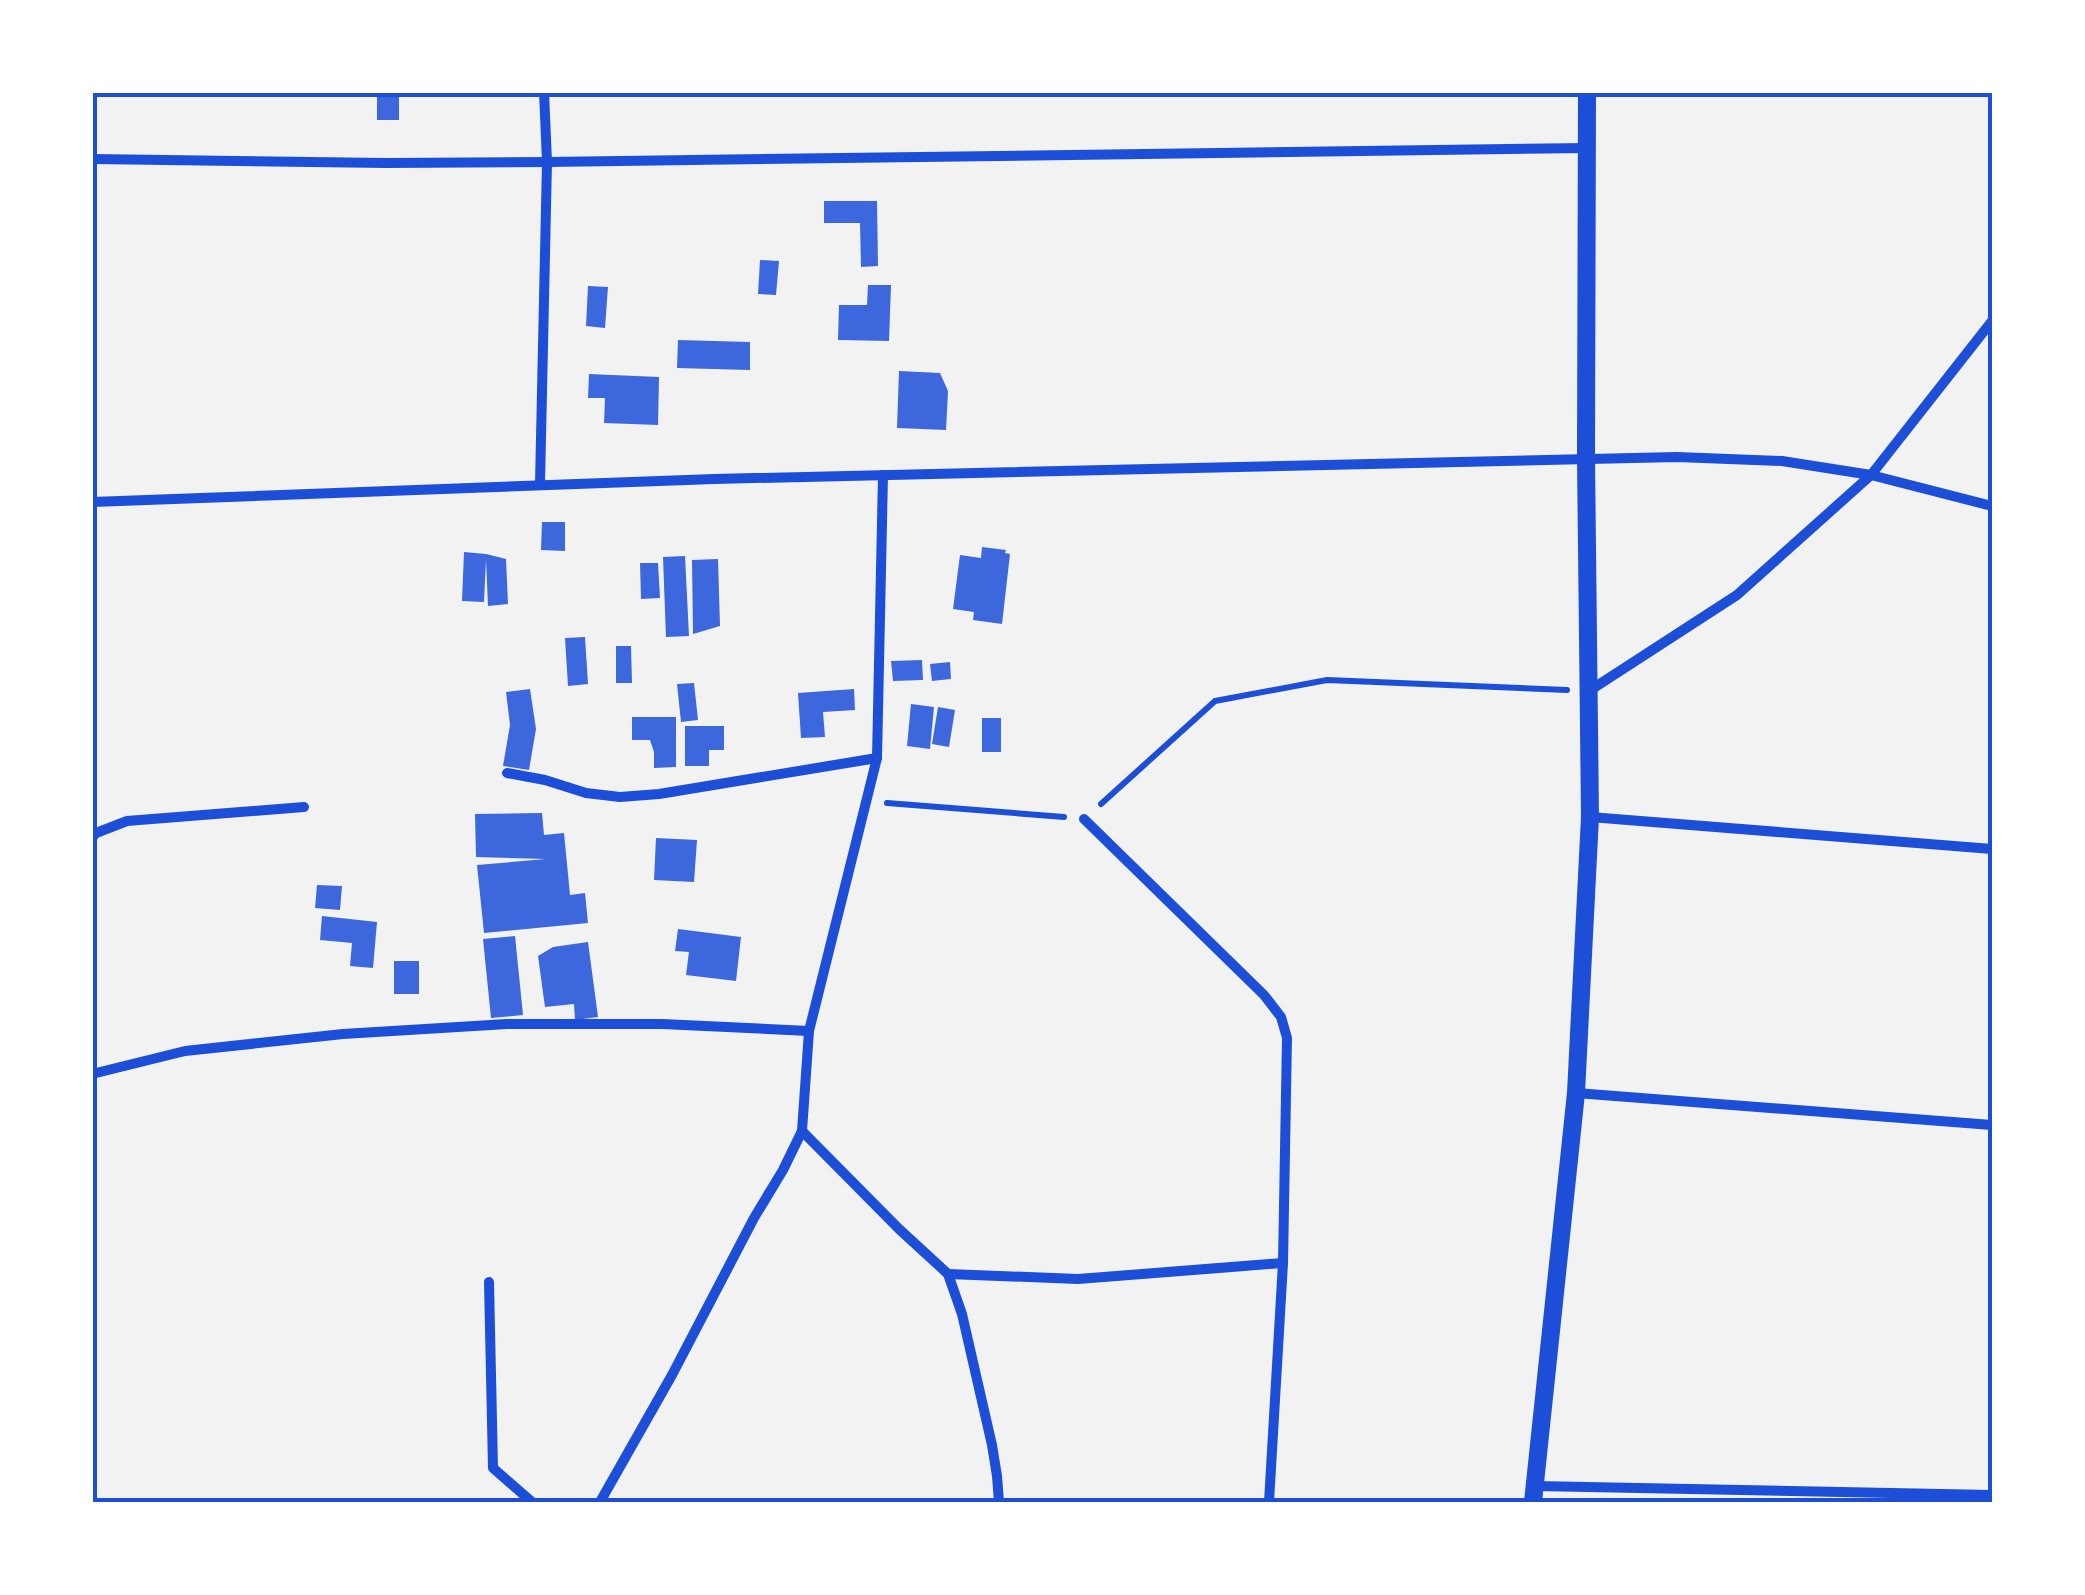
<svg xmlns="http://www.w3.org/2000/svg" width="2085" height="1595" font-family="Lato,sans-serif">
<rect width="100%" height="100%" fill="#f2f2f2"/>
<g fill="#3d67dc">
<rect x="377" y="92" width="22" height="28"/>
<path d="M824,201H877L878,266L861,267L860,223H824Z"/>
<path d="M760,260L779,261L776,295L758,294Z"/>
<path d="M868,285H891L889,341L838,340L839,305H867Z"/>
<path d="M588,286L608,287L605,328L586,326Z"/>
<path d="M678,340L750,342V370L677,368Z"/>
<path d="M899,371L940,373L948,391L946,430L897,428Z"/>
<path d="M589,374L659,377L658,425L604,423L605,398H588Z"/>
<path d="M542,522H565V551L541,550Z"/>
<path d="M982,547L1006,550L1005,553L1010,554L1002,624L973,620L974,612L953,609L960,555L981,558Z"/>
<path d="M464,552L486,554L506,559L508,604L488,606L486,560L484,602L462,601Z"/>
<path d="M685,556L689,636L666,637L663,557Z"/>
<path d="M718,559L720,626L693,634L692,560Z"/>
<path d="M640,563H658L660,598L641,599Z"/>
<path d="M585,637L588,684L568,686L565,638Z"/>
<path d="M616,646H631L632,683H616Z"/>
<path d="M922,660L923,680L893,681L891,661Z"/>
<path d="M950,662L951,679L932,681L930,664Z"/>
<path d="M694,683L698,720L681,722L677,684Z"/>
<path d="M530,689L536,729L529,770L503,766L510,725L506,692Z"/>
<path d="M854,689L855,710L823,712L825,737L801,738L798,693Z"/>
<path d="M911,704L934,707L930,749L907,746Z"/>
<path d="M938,707L955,710L949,747L932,744Z"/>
<path d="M632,717H676V767L654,768V752L650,740H632Z"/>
<rect x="982" y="718" width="19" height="34"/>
<path d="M685,726H724V750H709V766H685Z"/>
<path d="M542,813L544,835L564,833L570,895L585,893L588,923L484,933L477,865L546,859L476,857L475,814Z"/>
<path d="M656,838L697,840L694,882L654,880Z"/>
<path d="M317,885L342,886L340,910L315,908Z"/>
<path d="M322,916L377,922L373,968L350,966L352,943L320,940Z"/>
<path d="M678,929L741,937L736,981L686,975L689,952L675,951Z"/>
<path d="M515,936L523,1015L491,1018L483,939Z"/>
<path d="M588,942L598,1017L575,1020L574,1004L545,1007L538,956L553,947Z"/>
<rect x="394" y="961" width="25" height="33"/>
</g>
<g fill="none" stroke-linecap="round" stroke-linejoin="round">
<g stroke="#1d4ed8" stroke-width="6">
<path d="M887,803L1064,817"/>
<path d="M1101,804L1215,701L1327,680L1567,690"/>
</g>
<g stroke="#1d4ed8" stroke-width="10">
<path d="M92,159L386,163L547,162L1588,148"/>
<path d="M540,484L547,162L544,92"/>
<path d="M92,502L714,479L1677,457L1782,461L1871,475L1992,506"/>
<path d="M1589,691L1737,595L1871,475L1992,321"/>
<path d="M507,773L545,780L586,793L620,797L659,794L877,758"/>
<path d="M1590,817L1992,849"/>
<path d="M1084,819L1264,995L1281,1017L1287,1038L1283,1263L1269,1502"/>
<path d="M92,838L96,833L127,821L304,807"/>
<path d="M92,1074L185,1051L343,1034L507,1024H662L809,1031"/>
<path d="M1576,1093L1992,1125"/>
<path d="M802,1131L899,1229L948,1274L962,1314L992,1445L997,1476L999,1502"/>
<path d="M948,1274L1078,1279L1283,1263"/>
<path d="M489,1282L493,1468L532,1502"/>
<path d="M1535,1486L1992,1495"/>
<path d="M600,1502L672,1375L754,1218L783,1170L802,1131L809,1031L877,758L883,475"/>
</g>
<path stroke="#1d4ed8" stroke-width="18" d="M1533,1502L1576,1093L1590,817L1586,458L1587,92"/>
</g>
<rect width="2085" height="1595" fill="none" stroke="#ffffff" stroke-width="190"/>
<rect x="95" y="95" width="1895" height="1405" fill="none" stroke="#1d4ed8" stroke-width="4"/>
</svg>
